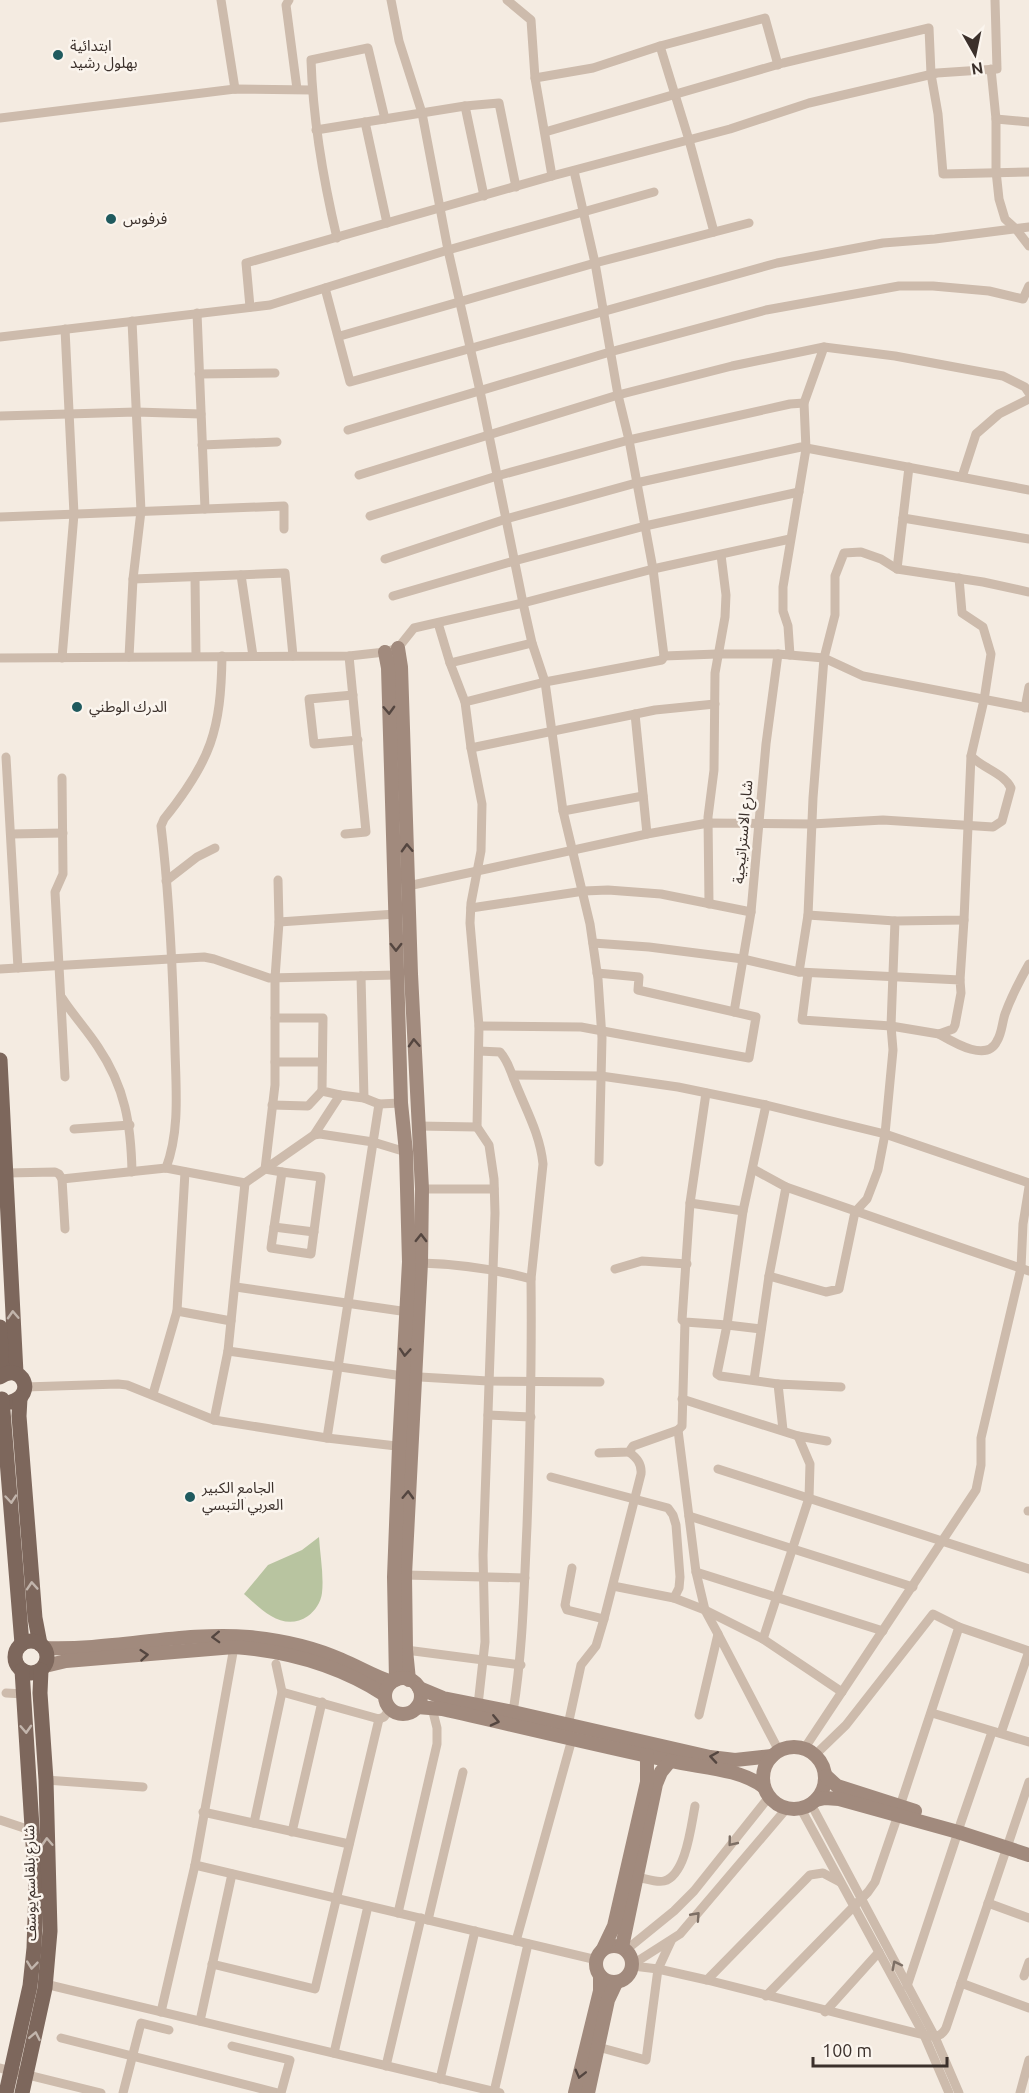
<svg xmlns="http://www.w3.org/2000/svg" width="1029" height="2093" font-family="Ubuntu,'Noto Sans Arabic',sans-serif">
<rect width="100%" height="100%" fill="#f4ebe1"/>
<path fill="#b8c4a0" d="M319,1537C320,1555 324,1575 322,1593C321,1602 315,1611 308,1616C283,1633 261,1609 244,1594L268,1565L302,1550Z"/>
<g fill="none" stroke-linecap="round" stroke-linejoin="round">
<g stroke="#cdbbac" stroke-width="9">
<path d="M221,0L235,89"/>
<path d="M289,0L286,5L297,89"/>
<path d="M391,0L399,41L422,113L448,250L480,391L523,603L532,643L545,682L563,811L590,924L598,979L602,1038L599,1162"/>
<path d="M507,0L531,20L535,78L552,176"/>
<path d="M660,46L689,140L714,232"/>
<path d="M991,69L996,119V171L999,199L1005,219L1016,229L1029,246"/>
<path d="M535,78L593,68L660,46L765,18L778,65"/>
<path d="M465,106L484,196"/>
<path d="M0,118L235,89L312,90"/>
<path d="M996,119L1029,122"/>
<path d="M365,122L387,223"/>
<path d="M316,130L465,106L499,103L516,187"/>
<path d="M545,132L783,63L929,28L931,74L938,114L943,174L1029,172"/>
<path d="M337,238C323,179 313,120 311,60L368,48L385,119"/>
<path d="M325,288L350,382L777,263L883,243L935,239L1029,227"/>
<path d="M250,307L246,263L552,176L730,129L809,103L937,73L997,69L995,0"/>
<path d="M197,313L205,509"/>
<path d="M340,336L595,263L749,223"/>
<path d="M0,337L270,305L448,250L654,192"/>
<path d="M199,374L275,373"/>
<path d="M0,416L136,412L201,414"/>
<path d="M348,430L610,352L766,310L899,286H933L989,291L1023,299L1029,286"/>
<path d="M202,445L277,442"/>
<path d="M359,475L618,395L732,366L824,347L895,356L1003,376L1025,387L1029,393"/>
<path d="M962,477L976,434L999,414L1029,399"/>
<path d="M370,516L497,476L629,440L790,404L804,403"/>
<path d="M0,517L284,506V529"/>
<path d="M903,518L1029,539"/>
<path d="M385,559L506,519L636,483L801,447L1029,490"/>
<path d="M897,569L909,467"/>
<path d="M241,575L253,656"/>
<path d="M195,577L196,656"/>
<path d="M133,579L285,573L293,656"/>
<path d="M393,596L514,561L645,526L799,492"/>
<path d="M438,623L450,663L465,702L471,748L482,804L481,851L471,903L470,923L479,1026L477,1127L489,1145L494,1179L495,1213L483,1555L485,1642L478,1705"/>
<path d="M790,655L788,626L783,611V587L806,449L804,403L824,347"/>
<path d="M664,656L717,654H778L824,658L863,676L1029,708"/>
<path d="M129,657L133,579L141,511L132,321"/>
<path d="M0,658L349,656L385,652L398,648L414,628L523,603L653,569L790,539"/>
<path d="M62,658L74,514L65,329"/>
<path d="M450,663L532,643"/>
<path d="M353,695L309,699L314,744L358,740"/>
<path d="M465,702L545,682L662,660L664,656L653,569L629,440L618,395L595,263L574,171"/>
<path d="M1025,708L1029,687"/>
<path d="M635,714L647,834"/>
<path d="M471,748L655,710L715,704"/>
<path d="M6,757L18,968"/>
<path d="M62,778L63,874L55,892L65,1077"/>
<path d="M563,811L643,796"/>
<path d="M11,834L63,833"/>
<path d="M345,834L366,832L349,656"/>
<path d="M278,880L279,922L275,978V1085L265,1169L282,1172"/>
<path d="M166,881L197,857L215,848"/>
<path d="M408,886L647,834L708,823L812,824L883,820L993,827L1002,821L1011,788C1004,773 982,768 971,756"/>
<path d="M709,904L708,817L714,770L715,673L725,617L726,595L721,555"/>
<path d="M471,908L584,891L608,890L661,894L751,912"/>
<path d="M808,915L895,921"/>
<path d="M279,922L396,914"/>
<path d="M593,943L649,947L743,959L799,972L960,980L961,993L955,1025L953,1029L939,1034L891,1026L802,1020L808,973"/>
<path d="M0,969L204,957L214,959L269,978L396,975"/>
<path d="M799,972L808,915L813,798L824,658L835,615V576L844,553L861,552L881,559L897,569L983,582L1029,592"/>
<path d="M361,976L364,1098"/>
<path d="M960,980L964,920"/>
<path d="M62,998C73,1015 87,1030 98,1047C125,1087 131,1124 132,1172"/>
<path d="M734,1012L751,912L766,744L778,654"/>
<path d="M275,1018H323L322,1091L340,1095"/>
<path d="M479,1026L581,1027L749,1058L756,1017L638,990L639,977L597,973"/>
<path d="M939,1034C953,1042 987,1063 997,1041C1002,1033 1002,1023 1005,1014C1011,997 1020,980 1029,964"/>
<path d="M275,1062H322"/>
<path d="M513,1075L601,1076L678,1087L766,1105L885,1134L1029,1183"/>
<path d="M706,1093L690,1203L682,1320L685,1322L727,1325L743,1211L766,1105"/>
<path d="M272,1105L308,1106L322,1091"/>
<path d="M418,1126L477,1127"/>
<path d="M74,1129L130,1125"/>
<path d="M314,1135L340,1095L364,1098L379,1104L401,1103"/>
<path d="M166,1168C180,1131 176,1089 175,1050C173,975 170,900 161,826L164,819C211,761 221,730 222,656"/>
<path d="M753,1169L786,1187"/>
<path d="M282,1172L321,1177L311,1254L271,1248Z"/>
<path d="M6,1173L55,1172L59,1174L62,1179L65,1229"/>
<path d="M62,1179L166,1168L245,1183L314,1135L320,1134L373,1142L406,1152"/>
<path d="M422,1189H494"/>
<path d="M690,1203L743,1211"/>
<path d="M274,1227L314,1232"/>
<path d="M421,1263C459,1264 494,1269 531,1279L543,1164C540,1134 526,1110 515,1082C510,1071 509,1062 500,1052L479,1051"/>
<path d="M615,1269L642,1261L687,1264"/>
<path d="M769,1276L826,1292L839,1289L855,1212L867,1199L872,1186L878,1170L885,1134L893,1050L891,1026L895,921L964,920L971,756L984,700L991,654L983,627L962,613L959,578"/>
<path d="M236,1287L408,1312"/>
<path d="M177,1311L231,1321"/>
<path d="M761,1329L727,1325L717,1374L720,1376L778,1384"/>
<path d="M228,1351L403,1376L488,1381L600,1382"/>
<path d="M754,1380L769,1276L786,1187L1029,1271"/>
<path d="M25,1387L118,1384L127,1385L214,1420L327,1438L405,1447"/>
<path d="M153,1394L177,1311L185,1172"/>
<path d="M682,1399L798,1436L827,1441"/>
<path d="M488,1415L531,1417"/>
<path d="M214,1420L228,1351L245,1183"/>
<path d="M678,1430L696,1572L705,1610L718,1634"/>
<path d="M783,1430L778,1384L841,1387"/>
<path d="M327,1438L379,1104"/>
<path d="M599,1453L629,1452L633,1446L678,1430L682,1426L685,1322"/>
<path d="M718,1469L1029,1569"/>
<path d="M551,1477L668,1508L673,1515L676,1525L680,1577L679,1588L674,1598L613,1586"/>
<path d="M1028,1511H1029"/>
<path d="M689,1516L913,1587"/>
<path d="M572,1568L565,1605L567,1610L604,1619"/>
<path d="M696,1572L883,1631"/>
<path d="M405,1575L525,1578"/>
<path d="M674,1598L705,1610L763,1639L842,1692"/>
<path d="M763,1639L809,1498L810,1464L798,1436"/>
<path d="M406,1650L521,1665"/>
<path d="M282,1692L379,1719L384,1717L390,1709"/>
<path d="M6,1693L24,1694"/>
<path d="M513,1712C523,1650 524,1588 527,1526C530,1443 532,1362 531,1279"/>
<path d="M932,1713L1029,1742"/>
<path d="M699,1715L718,1634L779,1751"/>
<path d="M568,1725L581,1665L596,1646L604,1619L641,1474C642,1464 637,1458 629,1452"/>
<path d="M1001,1733L1029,1651"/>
<path d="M804,1749L976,1490L981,1465V1438L1021,1268L1023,1224L1029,1187"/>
<path d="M815,1755L846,1725L933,1614L959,1627L1029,1651"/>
<path d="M46,1780L143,1787"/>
<path d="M811,1804L935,2037L959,2093"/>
<path d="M900,1806L959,1627"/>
<path d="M801,1809L924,2035L949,2093"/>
<path d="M203,1812L349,1844"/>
<path d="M0,1820L33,1831"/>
<path d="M254,1823L282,1692L276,1664"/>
<path d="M960,1825L992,1732"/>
<path d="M292,1832L322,1702"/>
<path d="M195,1865L597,1960"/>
<path d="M636,1877C644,1878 656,1883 664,1881C686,1875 691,1826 695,1806"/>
<path d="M988,1903L1029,1918"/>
<path d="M398,1913L437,1744V1728L432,1708"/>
<path d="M428,1920L463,1772"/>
<path d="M516,1941L572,1739"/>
<path d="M626,1950L674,1911L694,1891L769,1797"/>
<path d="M212,1964L315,1989L379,1719"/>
<path d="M633,1964L680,1934L787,1808"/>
<path d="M633,1966L658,1969L707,1980L924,2035C933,2037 941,2038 946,2028L1029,1782"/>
<path d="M1024,1976L1029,1962"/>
<path d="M707,1980L810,1875L823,1873L840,1882"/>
<path d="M961,1983L1029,2008"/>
<path d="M45,1984L500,2093"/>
<path d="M907,1986L958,1832"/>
<path d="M766,1996L868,1892L875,1882L898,1815"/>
<path d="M161,2012L195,1865L234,1647"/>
<path d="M825,2012L879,1952"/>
<path d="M200,2021L232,1874"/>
<path d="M61,2038L278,2093"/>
<path d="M232,2046L290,2060L281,2093"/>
<path d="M598,2047L646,2060L658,1969L671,1941"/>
<path d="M334,2053L368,1906"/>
<path d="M386,2066L421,1918"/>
<path d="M0,2068L101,2093"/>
<path d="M440,2079L475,1931"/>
<path d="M494,2092L528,1944"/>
<path d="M123,2093L141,2023L169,2030"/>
<path d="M1020,2093L1029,2060"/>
</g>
<g stroke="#a18a7d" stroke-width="14">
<path d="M398,648L401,667L411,974L422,1189L421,1263L405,1575L406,1650L409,1680"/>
<path d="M385,652L388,668L401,1103L406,1152L409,1262L399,1447L394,1577L396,1680"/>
<path d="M44,1648C112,1651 183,1631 249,1637C281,1640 313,1647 342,1660C359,1667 375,1677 392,1682"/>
<path d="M45,1666L66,1661L234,1647C288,1651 340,1666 385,1695"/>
<circle cx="403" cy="1696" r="18"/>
<path d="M419,1688L443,1698L513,1712L710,1757L735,1760L772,1756"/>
<path d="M417,1707L442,1709C518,1726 595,1745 671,1761C702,1768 738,1768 764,1787"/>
<circle cx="794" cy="1778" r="31"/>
<path d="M826,1776L837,1786L915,1811"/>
<path d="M816,1800L825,1798L839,1799L958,1832L1029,1855"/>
<circle cx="614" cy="1964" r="18"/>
<path d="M622,1947L656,1784L661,1772L670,1761"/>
<path d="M603,1949L614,1926L647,1782V1755"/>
<path d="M575,2093L600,1991V1976"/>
<path d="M588,2093L608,2000L616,1983"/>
</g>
<g stroke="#7d675c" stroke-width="15">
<path d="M0,1060L16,1373"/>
<path d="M0,1327L2,1375"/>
<path d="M0,1377C22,1361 37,1395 11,1402"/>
<path d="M20,1398L19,1416L35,1618L40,1644"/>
<path d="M2,1399L22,1644"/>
<circle cx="31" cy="1657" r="16"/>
<path d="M6,2093L30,1986L34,1948L36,1890L22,1670"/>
<path d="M22,2093L45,1988L50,1931L46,1780L40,1693L41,1670"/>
</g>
</g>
<defs><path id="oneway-chevron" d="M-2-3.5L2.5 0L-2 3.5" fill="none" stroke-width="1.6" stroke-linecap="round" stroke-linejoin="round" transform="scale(1.5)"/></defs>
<g stroke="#544640">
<use href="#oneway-chevron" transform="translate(389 710) rotate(88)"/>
<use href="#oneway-chevron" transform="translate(407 848) rotate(-92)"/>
<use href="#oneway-chevron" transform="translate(396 947) rotate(90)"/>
<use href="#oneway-chevron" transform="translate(414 1043) rotate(-93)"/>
<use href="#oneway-chevron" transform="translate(421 1238) rotate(-89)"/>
<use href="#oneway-chevron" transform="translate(405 1352) rotate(94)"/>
<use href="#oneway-chevron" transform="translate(408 1495) rotate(-88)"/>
<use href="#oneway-chevron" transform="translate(216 1637) rotate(178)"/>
<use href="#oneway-chevron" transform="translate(144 1655) rotate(-5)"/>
<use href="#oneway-chevron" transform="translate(495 1721) rotate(13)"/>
<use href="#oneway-chevron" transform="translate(714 1757) rotate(-171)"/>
<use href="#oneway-chevron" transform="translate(580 2074) rotate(104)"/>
</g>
<g stroke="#c2b5ac">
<use href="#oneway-chevron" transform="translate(13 1315) rotate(-93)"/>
<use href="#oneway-chevron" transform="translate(11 1499) rotate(85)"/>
<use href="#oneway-chevron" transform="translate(32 1586) rotate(-94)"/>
<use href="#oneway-chevron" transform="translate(26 1729) rotate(87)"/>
<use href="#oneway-chevron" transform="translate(47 1842) rotate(-93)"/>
<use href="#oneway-chevron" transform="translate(32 1965) rotate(96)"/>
<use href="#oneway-chevron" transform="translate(35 2036) rotate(-79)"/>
</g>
<g stroke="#7d6f65">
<use href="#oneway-chevron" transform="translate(732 1842) rotate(129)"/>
<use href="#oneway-chevron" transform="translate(696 1916) rotate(-48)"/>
<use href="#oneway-chevron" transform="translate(896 1965) rotate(-117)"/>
</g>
<g fill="#1f5a5e" stroke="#fbf5ee" stroke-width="2">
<circle cx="58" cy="55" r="6"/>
<circle cx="111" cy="219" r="6"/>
<circle cx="77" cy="707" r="6"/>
<circle cx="190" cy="1497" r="6"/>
</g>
<g text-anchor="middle" stroke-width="5" stroke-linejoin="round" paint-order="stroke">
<g font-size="15" fill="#3b302b" stroke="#fbf5ee" text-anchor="start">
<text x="70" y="51">ابتدائية<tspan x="70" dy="17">بهلول رشيد</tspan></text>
<text x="123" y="224">فرفوس</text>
<text x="89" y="712">الدرك الوطني</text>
<text x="202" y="1493">الجامع الكبير<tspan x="202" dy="17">العربي التبسي</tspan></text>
</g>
<g font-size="15" fill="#3b302b" stroke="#fbf5ee">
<text transform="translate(743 832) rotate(-85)" y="5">شارع الاستراتيجية</text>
<text transform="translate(30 1883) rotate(-91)" y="5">شارع بلقاسم يوسف</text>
</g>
</g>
<g transform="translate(975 54) rotate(171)" stroke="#fbf5ee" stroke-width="4.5" paint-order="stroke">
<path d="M0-4.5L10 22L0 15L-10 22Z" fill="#3b302b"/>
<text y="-9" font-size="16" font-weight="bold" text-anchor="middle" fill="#3b302b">N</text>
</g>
<path d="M813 2057v9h134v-9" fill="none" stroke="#3b302b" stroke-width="3"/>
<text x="822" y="2057" font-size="18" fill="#3b302b" stroke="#fbf5ee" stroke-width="4.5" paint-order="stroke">100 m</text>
</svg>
